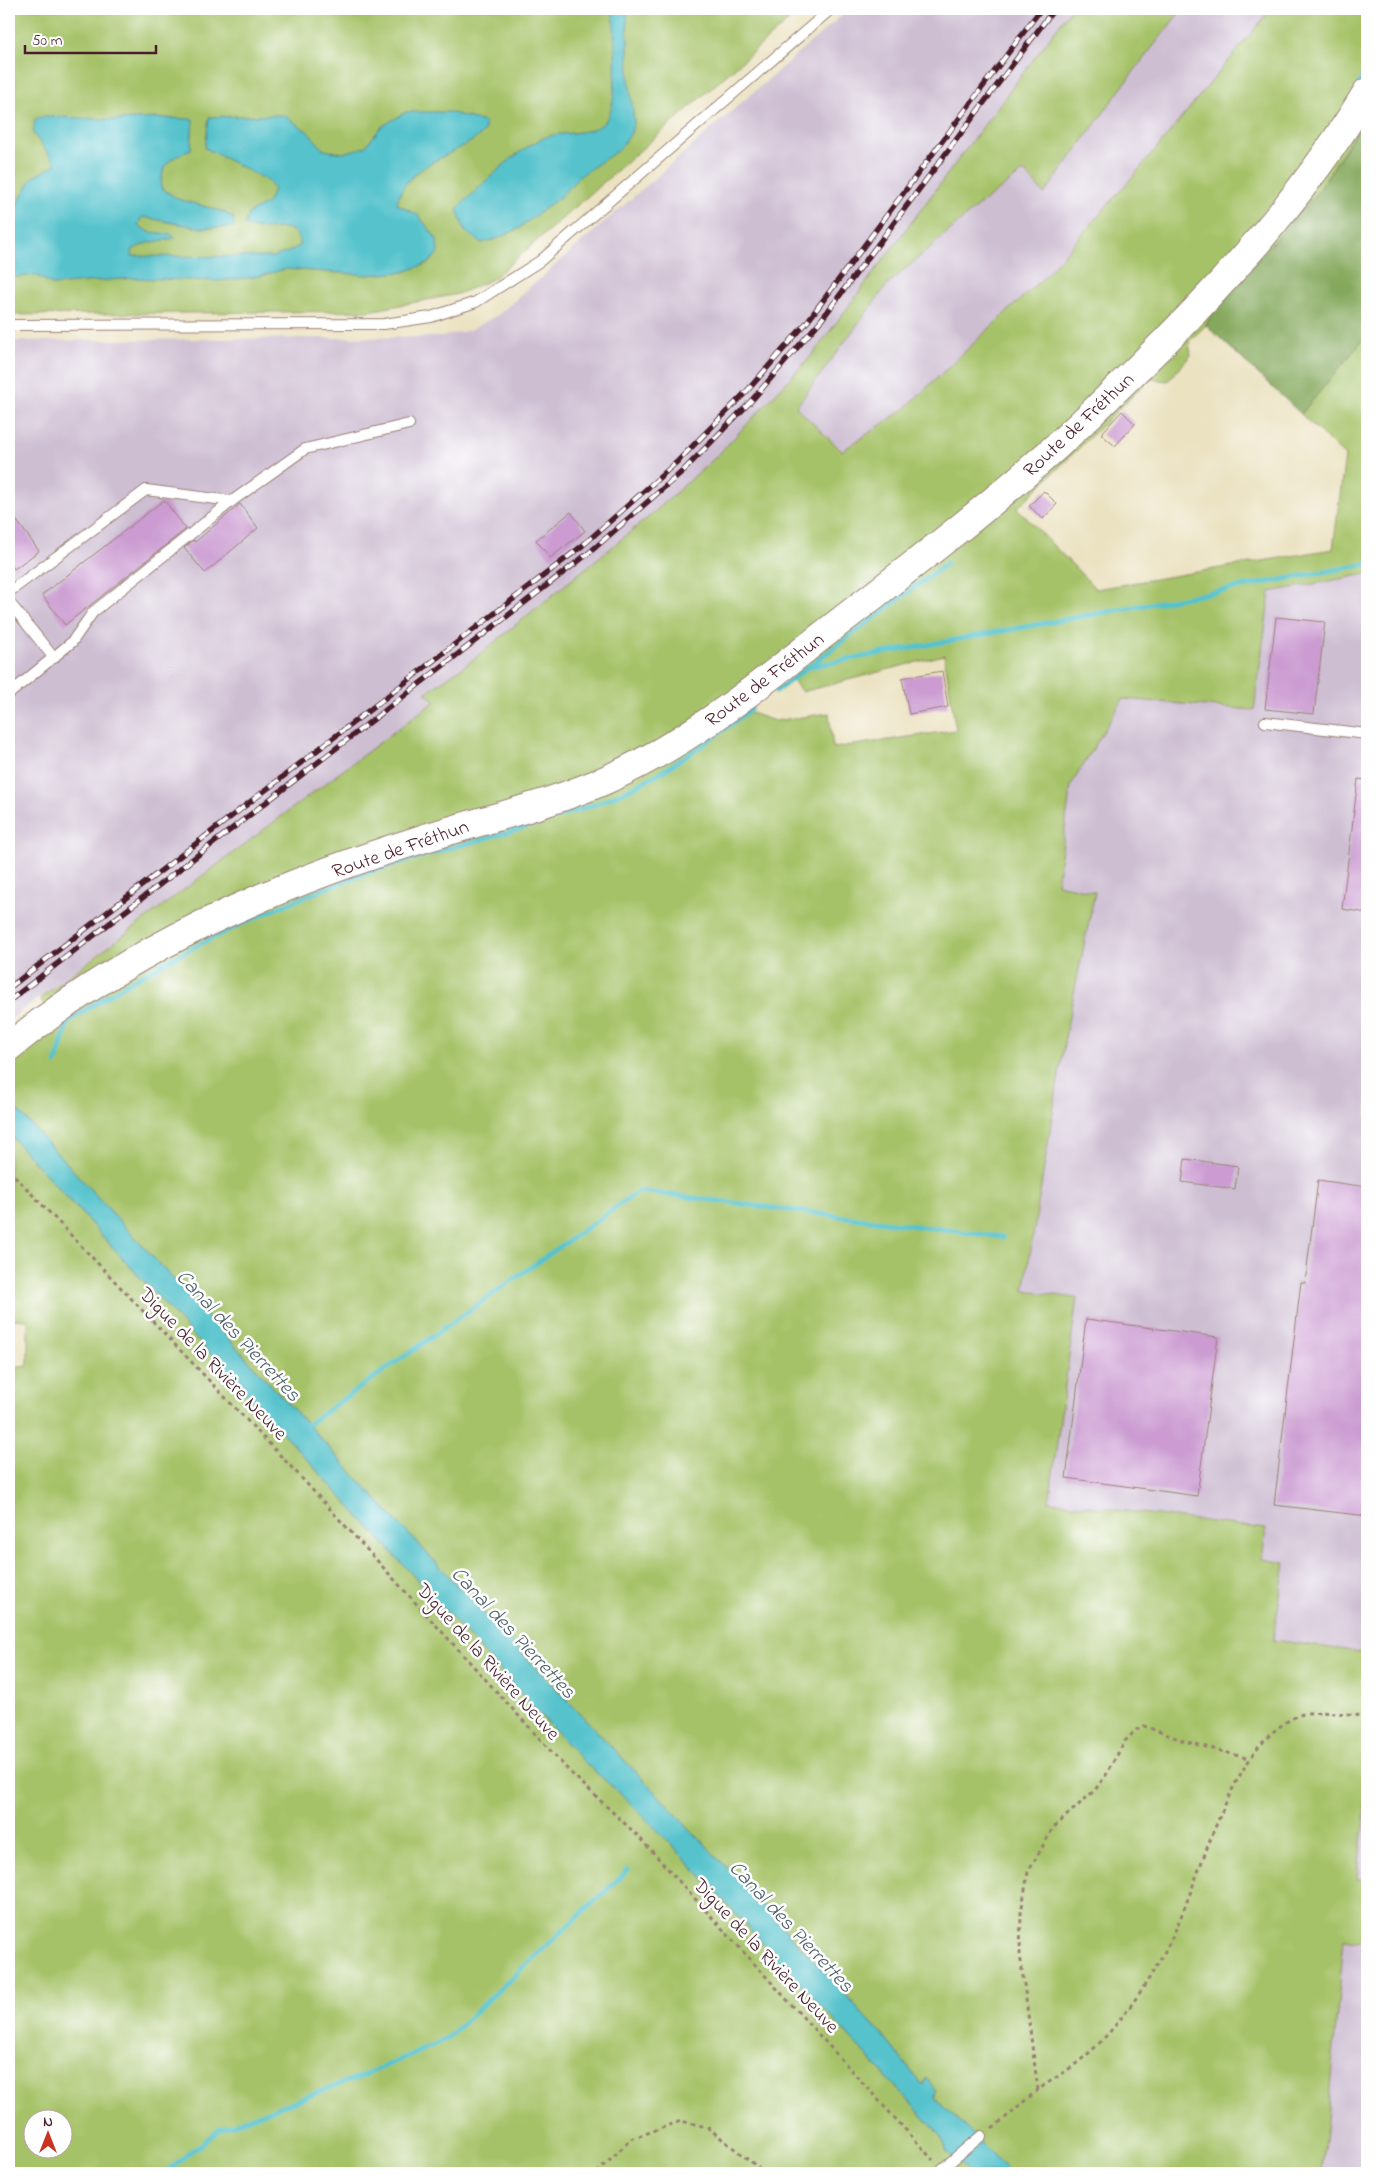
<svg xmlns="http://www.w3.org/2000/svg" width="1376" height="2182" font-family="'Indie Flower',sans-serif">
<rect width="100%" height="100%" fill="#fff"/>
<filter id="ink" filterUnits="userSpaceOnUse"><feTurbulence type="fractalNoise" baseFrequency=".02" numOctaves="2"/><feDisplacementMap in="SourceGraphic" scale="10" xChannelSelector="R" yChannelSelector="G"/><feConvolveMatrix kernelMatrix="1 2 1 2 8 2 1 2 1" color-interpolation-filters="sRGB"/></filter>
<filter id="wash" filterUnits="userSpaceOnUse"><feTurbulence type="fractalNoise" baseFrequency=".0096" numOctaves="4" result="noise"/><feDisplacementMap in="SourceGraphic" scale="20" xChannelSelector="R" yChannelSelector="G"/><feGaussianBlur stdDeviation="1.12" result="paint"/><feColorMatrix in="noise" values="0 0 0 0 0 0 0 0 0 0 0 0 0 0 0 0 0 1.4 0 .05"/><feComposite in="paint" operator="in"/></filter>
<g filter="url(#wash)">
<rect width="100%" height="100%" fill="#ebe2c1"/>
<g fill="#cdbed2">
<path d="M849,9H1367L1142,166L1047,274L903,410L843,451L796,407L476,671L9,1020V341L440,337L470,330L499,314Z"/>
<path d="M1367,574V1653L1273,1640L1285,1563L1262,1560L1266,1529L1049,1501L1077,1298L1024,1291L1066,1032L1095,892L1057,884L1071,785L1123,699L1253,710L1270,591Z"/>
<path d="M1367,1789V1881L1357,1880Z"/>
<path d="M1344,1939L1367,1942V2173H1322Z"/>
</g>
<g fill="#a6c268" stroke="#78704a" fill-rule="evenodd">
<path d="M9,9H802L493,279L458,294L369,311L9,315Z"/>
<path d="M1071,9H1182L1131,75L1044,194L1024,171L974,209L887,285L796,407L842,451L903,410L1047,274L1142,166L1271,9H1367V114L1320,189L1216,307L1206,325L1189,341L1191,355L1168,381L1150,379L1017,508L1096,589L1333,549L1345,456L1301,414L1367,335V574L1270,592L1254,710L1123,699L1071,785L1057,884L1095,892L1066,1032L1024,1291L1077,1298L1049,1501L1266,1529L1262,1559L1285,1563L1273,1640L1367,1653V1789L1357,1880L1367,1881V1942L1344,1939L1322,2173H1009L971,2132L935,2098L926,2077L922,2085L880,2032L752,1894L403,1528L9,1101V1064L54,1021L40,998L435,701L425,693L470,662L651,515L717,456L812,355ZM944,655L956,730L833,748L829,713L775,721L739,709L789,675L802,692Z"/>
<path d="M9,1134L583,1761L624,1797L671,1844L942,2137L947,2152L970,2173H9V1368L28,1366V1320L9,1319ZM32,2120H62V2150H32Z"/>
</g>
<path fill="#84a85c" stroke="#676444" d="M1367,114V335L1301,414L1206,325L1216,307L1320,189Z"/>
<g fill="#55c2cc" stroke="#50707c">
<path d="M613,9H627L629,79L634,121L631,133L620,149L580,176L560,197L518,229L496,239L481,243L465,231L457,209C481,186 516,149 546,137C566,130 602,138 610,112C619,86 614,37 613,9Z"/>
<path d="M406,112H449L485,122V131C459,156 404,163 397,204L418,215L437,239L438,253L429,263L404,272L367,275L286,269L256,277L217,281L133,278L53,285L36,275L16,277L9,281V218L32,178L56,164L33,133L35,119L45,116L116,120L159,118L193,119L191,149C169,160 162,161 161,188L178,199L224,212L233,217L234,227L201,228L142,217L138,225L149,232L170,234L176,238L147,243L133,249L132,256L273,257L288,252L301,245C294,222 284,229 264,229C258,229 250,227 244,225L249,213L267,203L274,190L268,181L205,148L209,117L284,115L308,132L324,150L343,153L365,147L381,127Z"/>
<path d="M9,1101L403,1528L752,1894L880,2032L922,2085L927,2077L936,2090L935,2098L971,2132L1009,2173H970L947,2152L942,2137L671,1844L624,1797L583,1761L9,1134Z"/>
</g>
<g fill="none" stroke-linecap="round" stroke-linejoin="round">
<g stroke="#55c2cc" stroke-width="5">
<path d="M1359,84L1367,70"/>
<path d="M807,667L1367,564"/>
<path d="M776,691L947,563"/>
<path d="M56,1063L68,1022C157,960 255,914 356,877C437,848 523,832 603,801C658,779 705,744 751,709"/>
<path d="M304,1427L639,1191L1003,1237"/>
<path d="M165,2173L220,2129L367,2074L445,2040L628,1870"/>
</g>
</g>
<g id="blocks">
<g fill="#cb9bd1">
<path d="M1122,411L1135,424L1115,446L1101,434Z"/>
<path d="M1044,491L1057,504L1043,519L1029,506Z"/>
<path d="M164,500L186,529L65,625L42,595Z"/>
<path d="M240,504L258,528L205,573L184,548L194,540L195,542Z"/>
<path d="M9,510L39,551L14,569L9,561Z"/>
<path d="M571,512L585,531L550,558L536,540Z"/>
<path d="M1276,617L1325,622L1314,714L1265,709Z"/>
<path d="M942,671L948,707L909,714L902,678Z"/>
<path d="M1358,779L1367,780V913L1342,909Z"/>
<path d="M1185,1159L1238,1166L1235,1189L1182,1182Z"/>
<path d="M1318,1180L1367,1187V1516L1274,1505L1301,1282L1305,1283Z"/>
<path d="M1086,1319L1218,1337L1197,1496L1066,1478Z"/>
</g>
</g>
</g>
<g filter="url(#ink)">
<use href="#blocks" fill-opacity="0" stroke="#9a8076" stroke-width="1"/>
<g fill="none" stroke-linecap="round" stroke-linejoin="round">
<g stroke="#9a8076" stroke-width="12">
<g id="lane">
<path d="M9,325L384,324L431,317L476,302L540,261L831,9"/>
<path d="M9,592L146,490L232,501"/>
<path d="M9,602L54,658"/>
<path d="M9,694L72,642L93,612L232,501L305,449L409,424"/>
<path d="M1265,722L1367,734"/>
<path d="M942,2169L981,2136"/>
</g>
</g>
<g stroke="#9a8076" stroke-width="30">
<path id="secondary" d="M9,1047C128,949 270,887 416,841C481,820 548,806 610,778C696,739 769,677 842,620C909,568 978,516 1041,460C1076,430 1107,398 1140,366C1225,284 1306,193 1367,92"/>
</g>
<g stroke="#9a8076" stroke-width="3" stroke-dasharray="4 4" stroke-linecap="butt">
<path d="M9,1170L297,1473L570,1772L637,1835L933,2160"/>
<path d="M1038,2090L1020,1954L1021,1913L1028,1872L1053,1828L1095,1790L1106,1775L1125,1741L1136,1730L1144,1726L1184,1741L1250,1759"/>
<path d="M992,2128C1008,2117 1022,2102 1038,2090C1051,2080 1066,2072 1078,2062C1114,2034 1142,1992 1164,1953C1201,1888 1227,1739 1303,1714C1316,1710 1353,1714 1367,1717"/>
<path d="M597,2173L631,2139L681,2121L707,2127L765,2173"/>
<path d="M912,2173L916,2169H929"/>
</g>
<use href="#lane" stroke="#fff" stroke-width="10"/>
<use href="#secondary" stroke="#fff" stroke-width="28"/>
<g stroke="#4a1f2b" stroke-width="5.5">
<g id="rail">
<path d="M9,988L582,546L678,461L747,391L807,322L1041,9"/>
<path d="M9,1001L590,552L684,470L752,400L822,319L1054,9"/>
</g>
</g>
<use href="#rail" stroke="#fff" stroke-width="4" stroke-dasharray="11" stroke-linecap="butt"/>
</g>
</g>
<g text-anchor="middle" stroke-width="5" stroke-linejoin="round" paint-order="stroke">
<g font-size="20" fill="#4a1f2b" stroke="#fff">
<text transform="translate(1078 424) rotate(-43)" y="7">Route de Fréthun</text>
<text transform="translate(764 679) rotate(-37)" y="7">Route de Fréthun</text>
<text transform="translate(400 848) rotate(-19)" y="7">Route de Fréthun</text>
<text transform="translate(214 1363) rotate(46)" y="7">Digue de la Rivière Neuve</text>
<text transform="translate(489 1661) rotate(48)" y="7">Digue de la Rivière Neuve</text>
<text transform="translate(767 1955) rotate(47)" y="7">Digue de la Rivière Neuve</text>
</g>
<g font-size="21" font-style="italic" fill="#4e606b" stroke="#fff">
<text transform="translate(239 1335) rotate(47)" y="7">Canal des Pierrettes</text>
<text transform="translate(514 1632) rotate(47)" y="7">Canal des Pierrettes</text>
<text transform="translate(792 1926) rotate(47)" y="7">Canal des Pierrettes</text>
</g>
</g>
<rect width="1376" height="2182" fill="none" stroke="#fff" stroke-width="30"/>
<g transform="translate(48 2134)"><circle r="24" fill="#ffffff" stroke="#b7a5aa"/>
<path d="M0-4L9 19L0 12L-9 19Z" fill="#c8321e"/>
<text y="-8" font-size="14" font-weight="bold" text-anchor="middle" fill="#4a1f2b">N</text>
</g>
<path d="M25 45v8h131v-8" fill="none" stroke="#4a1f2b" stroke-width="2.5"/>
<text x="32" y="45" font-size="15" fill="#4a1f2b" stroke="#ffffff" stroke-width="4" paint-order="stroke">50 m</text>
</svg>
